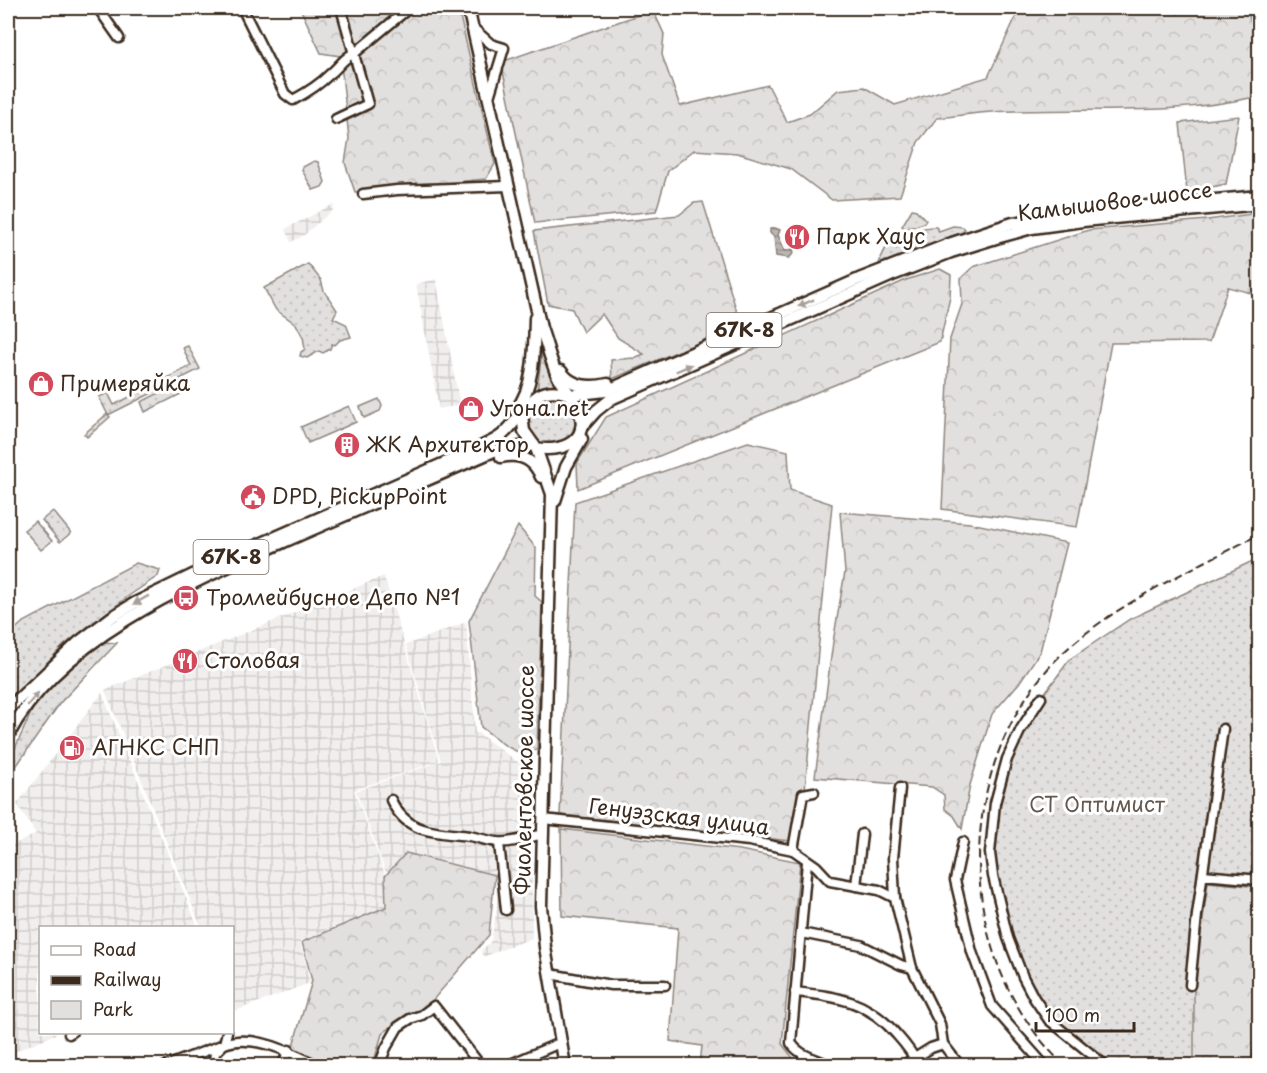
<svg xmlns="http://www.w3.org/2000/svg" width="1267" height="1073" font-family="'Playpen Sans',sans-serif">
<defs>
<pattern id="industrial-grid" width="8" height="8" patternUnits="userSpaceOnUse" patternTransform="scale(1.5)"><rect width="8" height="8" fill="#f1efee"/><path d="M0 4h8M4 0v8" fill="none" stroke="#d0cdcc"/></pattern>
<pattern id="green-dots" width="8" height="8" patternUnits="userSpaceOnUse" patternTransform="scale(1.5)"><rect width="8" height="8" fill="#e2e0de"/><path d="M2 2h.1M6 6h.1" fill="none" stroke="#c3c0be" stroke-width="1.8" stroke-linecap="round"/></pattern>
<pattern id="forest-crowns" width="20" height="18" patternUnits="userSpaceOnUse" patternTransform="scale(1.5)"><rect width="20" height="18" fill="#e2e0de"/><path d="M2 6a3 3 0 1 1 6 0M12 15a3 3 0 1 1 6 0" fill="none" stroke="#c3c0be"/></pattern>
<pattern id="water-rules" width="6" height="5" patternUnits="userSpaceOnUse" patternTransform="scale(1.5)"><rect width="6" height="5" fill="#bcb6b3"/><path d="M0 2.5h6" fill="none" stroke="#9a9491"/></pattern>
</defs>
<rect width="100%" height="100%" fill="#fff"/>
<filter id="ink" filterUnits="userSpaceOnUse"><feTurbulence type="fractalNoise" baseFrequency=".0167" numOctaves="2"/><feDisplacementMap in="SourceGraphic" scale="12" xChannelSelector="R" yChannelSelector="G"/><feConvolveMatrix kernelMatrix="1 2 1 2 8 2 1 2 1" color-interpolation-filters="sRGB"/></filter>
<g filter="url(#ink)">
<g fill="url(#industrial-grid)">
<path d="M334,204L333,210L303,236L291,242L285,229Z"/>
<path d="M436,279L460,405L439,409L416,284Z"/>
<path d="M384,576L439,761L354,790L384,872L385,907L300,941L310,983L235,1011L232,1004V928L201,927L105,690Z"/>
<path d="M466,622L475,731L525,767L522,843H532V938L483,957L481,951L491,941L497,908L498,875L406,852L386,873L356,791L441,761L406,645Z"/>
<path d="M102,693L198,927L40,928V1032L58,1033L16,1051L18,1059L8,1063V847L36,834L17,804Z"/>
</g>
<g fill="url(#green-dots)" stroke="#8e857e" stroke-width="1.5">
<path d="M912,209L916,210L926,220L924,223L906,229L902,226Z"/>
<path d="M953,226L963,227L965,229L964,233L881,265L879,264C881,256 887,244 894,240C904,233 924,226 936,227L939,231Z"/>
<path d="M308,264L321,280L324,291L337,310L333,318L346,324L351,337L340,340L335,345L332,344L330,349L323,353L319,351L307,358L300,356L301,352L305,349L303,337L296,324L276,310L264,288Z"/>
<path d="M543,343L563,389L537,391Z"/>
<path d="M188,346L200,369L108,415L110,417L87,437L84,434L107,414L108,415L99,397L108,393L114,405L191,366L183,348Z"/>
<path d="M177,384L181,394L145,412L141,402Z"/>
<circle cx="552" cy="421" r="24"/>
<path d="M349,406L356,422L308,443L301,427Z"/>
<path d="M53,511L71,533L60,542L42,520Z"/>
<path d="M1259,558V1065H1099L1049,1020L1023,977L996,889L990,853L1007,759L1041,698L1070,659L1130,619Z"/>
<path d="M136,563L160,570L158,576L130,595L64,645L8,703V636L22,623Z"/>
<path d="M100,642L117,643L60,703L8,778V764L35,704L59,676Z"/>
</g>
<g fill="url(#forest-crowns)" stroke="#8e857e" stroke-width="1.5">
<path d="M300,8H458L495,164L486,179L355,192L345,163L349,138L340,56L321,53Z"/>
<path d="M1020,8H1171L1178,14L1188,8H1259V10L1248,13L1259,45V96C1172,117 1081,107 992,112C974,113 955,116 937,118L918,142L900,196L832,200L791,169L737,153L694,150L668,171L656,211L535,223L501,62L653,10L664,34L662,55L680,106L768,85L787,122L810,114L838,90L864,87L895,105L988,77Z"/>
<path d="M1239,116L1226,184L1187,192L1180,123Z"/>
<path d="M703,202L741,325L612,379L611,360L634,358L644,354L618,338L602,314L583,332L572,309L548,304L534,231L679,215L694,203Z"/>
<path d="M1259,213V295L1228,287L1209,342L1111,343L1077,527L942,509L950,339L962,304L961,278L973,267L1089,230L1207,220Z"/>
<path d="M940,269L951,275L950,297L940,342L578,489L577,463L606,417L906,280Z"/>
<path d="M748,442L788,451L790,490L832,504L800,842L560,815L575,502Z"/>
<path d="M840,512L970,523L1067,543L1040,652L1019,683L992,714L970,785L962,829L954,816L945,809L944,795L932,787L815,777L833,642L845,572Z"/>
<path d="M518,526L536,548L535,596L542,602L537,750L522,754L506,746L481,727L469,621Z"/>
<path d="M561,829L740,850L800,862L782,1044L793,1058L795,1065H700L702,1046L670,1041L678,928L562,916Z"/>
<path d="M406,853L495,875L489,935L426,1008L400,1020L382,1034L373,1065L287,1066L312,981L302,942L386,907L385,876Z"/>
<path d="M1208,882L1259,887V1017L1251,1065L1191,1066L1194,1062V986Z"/>
</g>
<g fill="#e2e0de" stroke="#8e857e" stroke-width="1.5">
<path d="M314,161L318,162L325,182L322,187L313,190L302,170L303,167Z"/>
<path d="M379,399L382,406L380,411L364,418L360,407Z"/>
<path d="M35,521L52,541L41,550L24,530Z"/>
</g>
<path fill="url(#water-rules)" stroke="#887e77" stroke-width="1.5" d="M775,228L780,230L778,235L785,251L793,249L794,253L789,258L776,256L774,237L770,233V229Z"/>
<g fill="none" stroke-linecap="round" stroke-linejoin="round">
<g stroke="#3b2a1e" stroke-width="13">
<g id="minor">
<path d="M98,8L119,38"/>
<path d="M242,8L285,94L293,100C306,93 319,85 330,74C340,66 344,57 356,52L409,8"/>
<path d="M473,28L491,44L504,48L489,97"/>
<path d="M336,119L368,104L341,8"/>
<path d="M363,194L397,190L508,186"/>
<path d="M1041,698L1021,729L1007,759L995,803L990,853L993,876L1008,938L1023,977L1034,998L1049,1020L1106,1066"/>
<path d="M900,788L893,858L895,898L912,968L940,1024L943,1044L960,1066"/>
<path d="M391,800C407,835 437,832 470,836C479,838 488,841 497,842C511,844 529,837 543,834"/>
<path d="M543,819L749,841L793,850L816,866L830,881L879,890L895,898"/>
<path d="M963,842L955,880L972,952L992,1006L1045,1066"/>
<path d="M499,843L506,910"/>
<path d="M793,850L803,794L814,792"/>
<path d="M807,862L791,1043C800,1057 817,1058 830,1066"/>
<path d="M1203,875L1260,880"/>
<path d="M1256,880L1260,857"/>
<path d="M856,886L862,834"/>
<path d="M801,933L861,945L901,965L912,968"/>
<path d="M550,974L611,985H665"/>
<path d="M1190,985L1197,915L1223,729"/>
<path d="M795,992C839,997 867,1000 897,1035C906,1045 913,1054 919,1066"/>
<path d="M227,1032L224,1044C254,1033 292,1053 319,1066"/>
<path d="M69,1034L72,1032"/>
<path d="M166,1066L224,1044"/>
<path d="M213,1066L215,1053L222,1046"/>
<path d="M282,1066L289,1050"/>
<path d="M379,1066L386,1048L398,1027L410,1019L422,1015L434,1006L481,1066"/>
<path d="M506,1066L562,1042"/>
<path d="M799,1066L805,1055"/>
<path d="M902,1066L931,1048L943,1044"/>
<path d="M1258,1066L1260,1056"/>
</g>
</g>
<g stroke="#3b2a1e" stroke-width="15">
<g id="major">
<path d="M468,8L541,328C546,342 550,358 556,373C561,386 573,395 578,408C592,440 563,453 536,448"/>
<path d="M561,371C571,387 590,388 608,384"/>
<path d="M570,395L606,391L859,279L952,243L1013,223L1092,211L1260,196"/>
<path d="M516,410C535,386 534,348 535,318"/>
<path d="M522,414L524,431L536,448L552,494L541,906L545,947L565,1066"/>
<path d="M581,428L596,411L611,399L895,274L951,252L996,238L1032,228L1083,221L1260,204"/>
<path d="M501,457C519,453 534,459 541,477"/>
<path d="M555,501L566,467L582,439"/>
<path d="M8,709L79,642L112,617L135,603L226,559L481,447C488,443 496,440 502,435C525,416 531,381 568,394"/>
<path d="M8,736C60,634 202,578 302,534C366,506 430,479 494,451L534,445"/>
</g>
</g>
<use href="#minor" stroke="#fff" stroke-width="8"/>
<use href="#major" stroke="#fff" stroke-width="10"/>
<path stroke="#3b2a1e" stroke-width="2" stroke-dasharray="9 4.5" stroke-linecap="butt" d="M1065,1066C954,962 951,774 1053,663C1103,609 1194,568 1260,534"/>
</g>
<defs><path id="oneway-solid" d="M-6-.8H1V-3.2L6.5 0L1 3.2V.8H-6Z" transform="scale(1.5)"/></defs>
<g fill="#a79f9a">
<use href="#oneway-solid" transform="translate(806 303) rotate(156)"/>
<use href="#oneway-solid" transform="translate(684 368) rotate(-23)"/>
<use href="#oneway-solid" transform="translate(141 600) rotate(151)"/>
<use href="#oneway-solid" transform="translate(33 699) rotate(-50)"/>
</g>
</g>
<defs>
<g id="restaurant-disc" transform="scale(1.35)"><circle r="9.5" fill="#d1495b" stroke="#fff"/><path d="M-5-6h1v4h1v-4h1v4h1v-4h1v5L-1.5 .5V6h-2V.5L-5-1ZM5-6V6H3V1.5H1.5Q1.5-4 5-6Z" fill="#fff"/></g>
<g id="shop-disc" transform="scale(1.35)"><circle r="9.5" fill="#d1495b" stroke="#fff"/><path d="M-5-2.5h2.3a2.7 3.5 0 0 1 5.4 0H5L5.5 6h-11ZM-1.5-2.5h3a1.5 2.3 0 0 0-3 0Z" fill="#fff"/></g>
<g id="building-disc" transform="scale(1.35)"><circle r="9.5" fill="#d1495b" stroke="#fff"/><path d="M-4-6H4V6H1V3H-1V6H-4ZM-2.5-4.3h1.7v1.8h-1.7ZM.8-4.3h1.7v1.8H.8ZM-2.5-1h1.7V.8h-1.7ZM.8-1h1.7V.8H.8Z" fill="#fff"/></g>
<g id="civic-disc" transform="scale(1.35)"><circle r="9.5" fill="#d1495b" stroke="#fff"/><path d="M-.6-6.5H3V-4.5H.6V-3L4-1V1h2V6H-6V1h2V-1L-.6-3ZM-1.2 2.5V6h2.4V2.5Z" fill="#fff"/></g>
<g id="bus-disc" transform="scale(1.35)"><circle r="9.5" fill="#d1495b" stroke="#fff"/><path d="M-5-6H5V4H4V6H2V4H-2V6H-4V4H-5ZM-3.5-4V0h7V-4ZM-3.5 1.2v1.5H-2V1.2ZM2 1.2v1.5H3.5V1.2Z" fill="#fff"/></g>
<g id="fuel-disc" transform="scale(1.35)"><circle r="9.5" fill="#d1495b" stroke="#fff"/><path d="M-5.5-6h7V0h2V4h1.3V-2.5L3-4.5l.8-.8L6-3V5H2.5V1h-1V6h-7ZM-4.2-4.7v3.2H.2V-4.7Z" fill="#fff"/></g>
</defs>
<g fill-rule="evenodd">
<use href="#restaurant-disc" x="797" y="237"/>
<use href="#shop-disc" x="41" y="384"/>
<use href="#shop-disc" x="471" y="409"/>
<use href="#building-disc" x="347" y="445"/>
<use href="#civic-disc" x="253" y="497"/>
<use href="#bus-disc" x="186" y="598"/>
<use href="#restaurant-disc" x="185" y="661"/>
<use href="#fuel-disc" x="72" y="748"/>
</g>
<g text-anchor="middle" stroke-width="6" stroke-linejoin="round" paint-order="stroke">
<g fill="#fff" stroke="#766a62" stroke-width="1.5">
<rect x="706.5" y="313" width="75" height="34" rx="4.5"/>
<rect x="193.5" y="540" width="75" height="34" rx="4.5"/>
</g>
<g font-size="20" font-weight="bold" fill="#3b2a1e">
<text x="744" y="337">67К-8</text>
<text x="231" y="564">67К-8</text>
</g>
<g font-size="21" fill="#3b2a1e" stroke="#fff">
<text transform="translate(1115 202) rotate(-7)" y="7">Камышовое шоссе</text>
<text transform="translate(525 780) rotate(-89)" y="7">Фиолентовское шоссе</text>
<text transform="translate(679 817) rotate(7)" y="7">Генуэзская улица</text>
</g>
<g font-size="21" fill="#3b2a1e" stroke="#fff" text-anchor="start">
<text x="816" y="244">Парк Хаус</text>
<text x="60" y="391">Примеряйка</text>
<text x="490" y="416">Угона.net</text>
<text x="366" y="452">ЖК Архитектор</text>
<text x="272" y="504">DPD, PickupPoint</text>
<text x="206" y="605">Троллейбусное Депо №1</text>
<text x="204" y="668">Столовая</text>
<text x="92" y="755">АГНКС СНП</text>
</g>
<g font-size="21" fill="#65584e" stroke="#fff">
<text x="1097" y="812">СТ Оптимист</text>
</g>
</g>
<rect width="1267" height="1073" fill="none" stroke="#fff" stroke-width="30"/>
<rect x="15" y="15" width="1237" height="1043" fill="none" stroke="#3b2a1e" stroke-width="2" filter="url(#ink)"/>
<rect x="39" y="926" width="195" height="108" fill="#ffffff" stroke="#b1aaa5" stroke-width="1.5"/>
<rect x="51" y="946" width="30" height="9" fill="#ffffff" stroke="#b1aaa5" stroke-width="1.5"/>
<text x="93" y="956" font-size="18" fill="#3b2a1e">Road</text>
<rect x="51" y="976" width="30" height="9" fill="#3b2a1e" stroke="#b1aaa5" stroke-width="1.5"/>
<text x="93" y="986" font-size="18" fill="#3b2a1e">Railway</text>
<rect x="51" y="1001" width="30" height="18" fill="#e2e0de" stroke="#b1aaa5" stroke-width="1.5"/>
<text x="93" y="1016" font-size="18" fill="#3b2a1e">Park</text>
<path d="M1036 1022v9h98v-9" fill="none" stroke="#3b2a1e" stroke-width="3"/>
<text x="1045" y="1022" font-size="18" fill="#3b2a1e" stroke="#ffffff" stroke-width="4.5" paint-order="stroke">100 m</text>
</svg>
